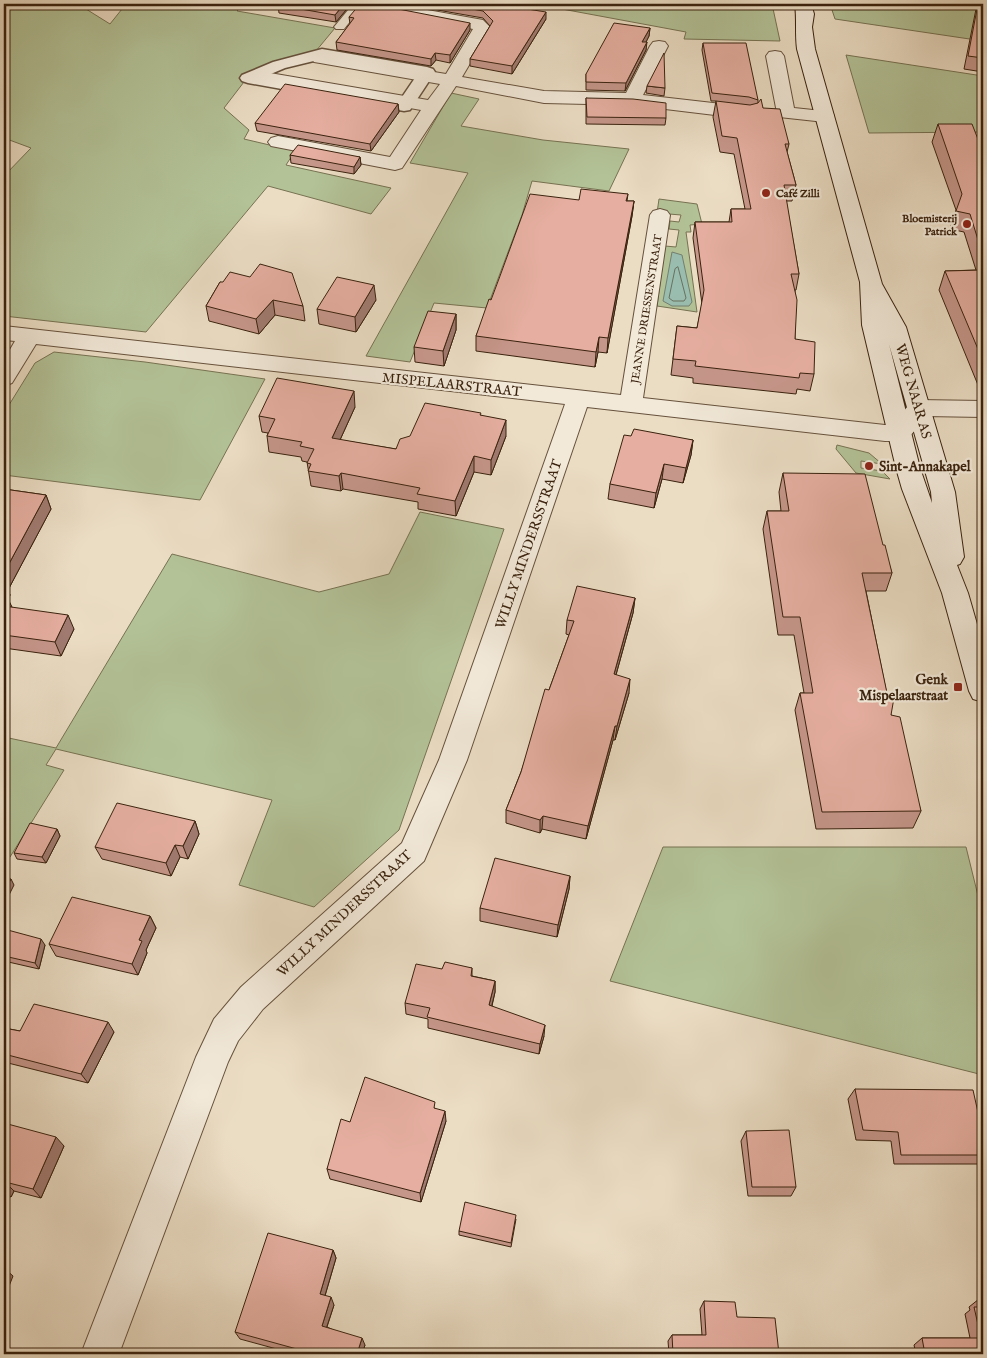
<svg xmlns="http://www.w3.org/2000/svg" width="987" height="1358" font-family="'IM FELL English',serif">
<rect width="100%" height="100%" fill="#ebddc4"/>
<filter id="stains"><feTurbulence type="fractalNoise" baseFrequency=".004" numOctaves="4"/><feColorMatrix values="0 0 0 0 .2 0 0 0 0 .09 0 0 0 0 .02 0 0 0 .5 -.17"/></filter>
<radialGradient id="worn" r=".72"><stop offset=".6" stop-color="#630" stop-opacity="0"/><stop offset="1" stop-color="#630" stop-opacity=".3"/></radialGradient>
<g fill="#b3c297" stroke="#767252">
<path d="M4,4H78L110,24L126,4H243L237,11L335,28L311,57L247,78L224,108L249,130L244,139L295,151L286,165L391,188L371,214L268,186L146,332L4,316V176L31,148L4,138Z"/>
<path d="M535,4H772L780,41L684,39L686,32Z"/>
<path d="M830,4H983V41L835,19Z"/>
<path d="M846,55L983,76V132L869,133Z"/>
<path d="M451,93L479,99L461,126L543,140L629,149L609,191L532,181L522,215L487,308L434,303L410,362L366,356L468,173L410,163Z"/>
<path d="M659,199L697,204L702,224L690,225L691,232H686L697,312L657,306L665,246L676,247L679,230L669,229L670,221L679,222L681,215L657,213Z"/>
<path d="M54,352L145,362L265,379L200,500L4,475V413L35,363Z"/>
<path d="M837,445L869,453L882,464L861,461V468L882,471L890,479L856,473L836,449Z"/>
<path d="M420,512L504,529L399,830L314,907L239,885L272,800L56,749L46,765L64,770L10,857L4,855V737L56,748L172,554L319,592L389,574Z"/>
<path d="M663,847H966L983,916V1075L610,981Z"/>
</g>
<path fill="#99bdaf" stroke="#737f6f" d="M672,252L682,255L692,302L689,306H672L663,301Z"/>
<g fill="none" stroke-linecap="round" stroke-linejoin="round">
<path stroke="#6a705e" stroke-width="1" d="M678,267L686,298L684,301H673L669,298L675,269Z"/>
<g stroke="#66513c" stroke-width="2">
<path id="service" d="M353,4H364L344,29H336L334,27Z"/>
</g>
<g stroke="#66513c" stroke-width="3">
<path id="pedestrian" d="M322,49L427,67L433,69L435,72L410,110L404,111L248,83L242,81L240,78L242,75L273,62ZM322,59L417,75L400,100L266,76L285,68Z"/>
</g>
<g stroke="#66513c" stroke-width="2">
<g id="minor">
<path d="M369,4H394L483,20L491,28L462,77L544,91L626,93L650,46L653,42L659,41L665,42L668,46L643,95L748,107L755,109L757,113L755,117L748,119L632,105L544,103L456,86L402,168L395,170L271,146L268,142L271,138L278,136L390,157L421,110L264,82L258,81L255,77L258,73L264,72L428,100L440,84L320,63L314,62L311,58L314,54L320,53L446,74L473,29L384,12L371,8Z"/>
<path d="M775,51L781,52L784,56L794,108L832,112L834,116L832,120L825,122L779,117L777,113L766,56L769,52Z"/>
<path d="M660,209L667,211L670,215L643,398L885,425H893L911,402L919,400L983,401V417L925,416C910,436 912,441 885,441L587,407L467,760L424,861L263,1009L238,1041L228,1062L119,1354H81L196,1057L214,1019L241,987L402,843L439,760L565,404L36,344L12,383L4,386V360L15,341L4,340V326L621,395L650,215L653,211Z"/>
</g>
</g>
<g stroke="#3a220e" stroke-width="2">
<path id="secondary" d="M795,4H811L814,14L812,27L815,49L882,284L906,327L955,492L964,557L960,564L957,565L968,593L983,645V702L973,699L969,691L942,593L902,489L896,468L862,325L860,282L797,49C795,34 797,19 795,4ZM889,344L931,492L932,503L920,468Z"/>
</g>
<use href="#service" fill="#f2e9d9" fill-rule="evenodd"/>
<use href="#pedestrian" fill="#f2e9d9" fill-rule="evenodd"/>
<use href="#minor" fill="#f2e9d9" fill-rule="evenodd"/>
<use href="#secondary" fill="#f2e9d9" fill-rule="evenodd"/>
</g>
<g fill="#c5968a" stroke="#3a220e">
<path d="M351,4L336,22L279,13L278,5Z"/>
<path d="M403,4H496L546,19L512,74L470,66V59L490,26L483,18Z"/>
<path d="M977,4H983V72L964,69Z"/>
<path d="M349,17L470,30L450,63L436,60L431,66L337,50L336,42L350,24Z"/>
<path d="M650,28L649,36L646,42V50L625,91L586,90V74Z"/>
<path d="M703,43L758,100V103L763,108L789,144L787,152L796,185L792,201H786L799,274L796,290H795V339L814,374L810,391L797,389L796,394L693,383V378L671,375L677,326L697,328L702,304L693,238L695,222H729L731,209H745L734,154L720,152L713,117L716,101H711L702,50Z"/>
<path d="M647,86L665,88L664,96L646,93Z"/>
<path d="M586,98L666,118L665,125L586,124Z"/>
<path d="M398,104L399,112L371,151L257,131L255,123Z"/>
<path d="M938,124L983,152V384L978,385L939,290L945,271L976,270L964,232L950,229L956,210L932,142Z"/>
<path d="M290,155L360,157L361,165L354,174L291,163Z"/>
<path d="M628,194L627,201H634L632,216L607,353L598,352L595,367L476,351V336L491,300L579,200Z"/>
<path d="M220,282L303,306L305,321L275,315L259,334L209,321L206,306Z"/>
<path d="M376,300L356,332L319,324L317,309Z"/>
<path d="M456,314V330L444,366L415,362L414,347Z"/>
<path d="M355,407L340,440L396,449L481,415L506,436L491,475L474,472L456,516L418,509V502L343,489L341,491L311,486L307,462L302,461L301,457L269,452L267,436L268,433L262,432L259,416Z"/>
<path d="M631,436L693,440L691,455L683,483L662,479L654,508L608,499L610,484Z"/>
<path d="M783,473L883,545L892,573L886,591H866L891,715L921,811L913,828L816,829L795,710L800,693H804L794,635H778L763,529L767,511H781L779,492Z"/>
<path d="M4,489L46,495L51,509L8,590L10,595L8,599L12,608L74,629L61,656L4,648Z"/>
<path d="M635,598L633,613L616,675L629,693L615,740H613L586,839L542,829L540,833L506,823V810L521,772L549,690L569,635L566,634L567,620Z"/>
<path d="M195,821L199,834L188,859L180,857L171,876L102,859L95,847Z"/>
<path d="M57,829L60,836L46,863L17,859L14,853Z"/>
<path d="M570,876L569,889L557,937L480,921V908Z"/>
<path d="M150,916L156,928L146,950L147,953L138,975L56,956L49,944Z"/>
<path d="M4,929L45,945L39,969L4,961Z"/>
<path d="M472,968V976L495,981V992L492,1006L544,1036L539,1054L428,1028V1019L406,1014L405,1003L442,969Z"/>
<path d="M4,1028L20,1031L114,1032L88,1083L4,1062Z"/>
<path d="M855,1089L983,1135V1160L979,1164H894L891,1141L856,1140L848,1099Z"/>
<path d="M435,1108L446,1121L421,1202L330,1179L327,1169L350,1122Z"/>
<path d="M4,1123L64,1146L41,1198L14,1191L11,1197L4,1195Z"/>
<path d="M746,1131L796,1187L791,1196H748L741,1141Z"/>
<path d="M516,1219L511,1247L459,1235V1231Z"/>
<path d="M333,1250L336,1258L325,1296L334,1305L327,1327L365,1345L362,1354H295L240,1339L235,1332Z"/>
<path d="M979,1299L983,1300V1354H916L914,1345L922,1338H970L965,1314L970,1310L969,1307Z"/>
<path d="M704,1301L737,1317L779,1354H669L668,1341L672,1335H702L700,1309Z"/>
</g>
<g fill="#a07a70" stroke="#3a220e">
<path d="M344,4H351L336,22L335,15Z"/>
<path d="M546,12V19L512,74V66Z"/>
<path d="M470,23V30L450,63V55Z"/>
<path d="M650,28L649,36L642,50V42Z"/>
<path d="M647,42L646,50L625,91L626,83Z"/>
<path d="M435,53L436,60L431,66V59Z"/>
<path d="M398,104L399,112L371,151L370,144Z"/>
<path d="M360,157L361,165L354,174V167Z"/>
<path d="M634,201L632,216L607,353L608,338Z"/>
<path d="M374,285L376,300L356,332L355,317Z"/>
<path d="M273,300L275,315L259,334L256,319Z"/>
<path d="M456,314V330L444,366L443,351Z"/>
<path d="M599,337L598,352L595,367L596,352Z"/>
<path d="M354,391L355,407L334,453L332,438Z"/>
<path d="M506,420V436L491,475V460Z"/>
<path d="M693,440L691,455L683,483L686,468Z"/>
<path d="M474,456V472L456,516L455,501Z"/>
<path d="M664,464L662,479L654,508L656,493Z"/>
<path d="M341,473L343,489L341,491L339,476Z"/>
<path d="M46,495L51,509L8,590L10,595L8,599L14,611L4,608V573Z"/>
<path d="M635,598L633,613L612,689L614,674Z"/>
<path d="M68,615L74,629L61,656L55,642Z"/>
<path d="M630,679L629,693L615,740L617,726Z"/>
<path d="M615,726L613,740L586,839L588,826Z"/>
<path d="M543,816L542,829L540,833V820Z"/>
<path d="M195,821L199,834L188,859L183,846Z"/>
<path d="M57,829L60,836L46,863L42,857Z"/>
<path d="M175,845L180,857L171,876L166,863Z"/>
<path d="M570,876L569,889L557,937L558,925Z"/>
<path d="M11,879L14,885L4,905V891Z"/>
<path d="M150,916L156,928L146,950L147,953L138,975L132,964L139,940Z"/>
<path d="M41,939L45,945L39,969L35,963Z"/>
<path d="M495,981V992L489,1017V1005Z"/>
<path d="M108,1022L114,1032L88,1083L81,1074Z"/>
<path d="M545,1025L544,1036L539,1054L540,1044Z"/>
<path d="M445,1111L446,1121L421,1202L420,1193Z"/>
<path d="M56,1137L64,1146L41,1198L33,1189Z"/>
<path d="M5,1182L14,1191L11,1197L4,1190V1185Z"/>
<path d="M333,1250L336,1258L323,1302L320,1294Z"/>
<path d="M4,1268L13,1276L4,1299Z"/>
<path d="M331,1297L334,1305L325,1332L322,1326Z"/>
<path d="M362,1338L365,1345L362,1354H357Z"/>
</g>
<g fill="#e5aea0" stroke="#3a220e">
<path d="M279,4H344L335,15L278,5Z"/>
<path d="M360,4H375L383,6L470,23L450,55L435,53L431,59L336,42L354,18L349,17Z"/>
<path d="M445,4H496L546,12L512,66L470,59L493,21L483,11Z"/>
<path d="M978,4H983V58L968,56Z"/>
<path d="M614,23L650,28L642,42H647L626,83L586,82V74Z"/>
<path d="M703,43H746L758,100L749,97L712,93Z"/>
<path d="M664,53L665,88L647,86Z"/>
<path d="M285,84L398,104L370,144L255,123Z"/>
<path d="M586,98L633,99L666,103V118L587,117Z"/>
<path d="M761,99L763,108L780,109L789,144H785L796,185H784L799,274H791L797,300L795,339L815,342L814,374L800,373L799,378L695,366L696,361L673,359L677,326L697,328L704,290L695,222H732L731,209H751L737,138L722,136L716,101L750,105L758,103Z"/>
<path d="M938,124H972L983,152V256L970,214L956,211L962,194Z"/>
<path d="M298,145L360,157L354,167L290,155Z"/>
<path d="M581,189L628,194L626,201H634L608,338L599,337L596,352L476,336L489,299L491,300L500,276L530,194L579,200Z"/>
<path d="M260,264L292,273L303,306L273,300L256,319L206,306L220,282H223L230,272L250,277Z"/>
<path d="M983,270V361L945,271Z"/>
<path d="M337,277L374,285L355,317L317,309Z"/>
<path d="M428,311L456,314L443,351L414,347Z"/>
<path d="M277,378L354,391L332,438L396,449L400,439L410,436L425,403L481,413L480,415L506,420L491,460L474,456L455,501L417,494L420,488L341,473L339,476L308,471L311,464L307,463L314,449L300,446L302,442L267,436L275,419L259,416Z"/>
<path d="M634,429L693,440L686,468L664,464L656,493L610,484L624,435L631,436Z"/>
<path d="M783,473L865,474L883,545H885L892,573H862L887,693L895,692L891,715L900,717L921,811L822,812L800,693H813L800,617H783L767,511H789Z"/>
<path d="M4,489L46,495L4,573Z"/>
<path d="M577,586L635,598L614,674L630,679L617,726H615L588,826L543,816L540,820L506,810L521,772L545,689L549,690L574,621L567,620Z"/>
<path d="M4,597H8L4,605Z"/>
<path d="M4,606L68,615L55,642L4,635Z"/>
<path d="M117,803L195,821L183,846L175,845L166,863L95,847Z"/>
<path d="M30,823L57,829L42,857L14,853Z"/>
<path d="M495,858L570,876L558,925L480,908Z"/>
<path d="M4,877L11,879L4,891Z"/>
<path d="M72,897L150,916L139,940L142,941L132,964L49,944Z"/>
<path d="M4,929L41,939L35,963L4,956Z"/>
<path d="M445,962L472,968L471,976L495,981L489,1005L545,1025L540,1044L427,1017L430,1008L405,1003L416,964L442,969Z"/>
<path d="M34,1004L108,1022L81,1074L4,1054V1028L20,1031Z"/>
<path d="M365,1077L435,1102L434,1108L445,1111L420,1193L327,1169L341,1119L350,1122Z"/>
<path d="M855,1089L973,1090L983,1135V1155H901L898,1132L863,1130Z"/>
<path d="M4,1123L56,1137L33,1189L5,1182L4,1185Z"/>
<path d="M789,1130L796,1187H752L746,1131Z"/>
<path d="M465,1202L516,1215L511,1243L459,1231Z"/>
<path d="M268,1233L333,1250L320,1294L331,1297L322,1326L362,1338L357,1354H315L235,1332Z"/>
<path d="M979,1299L983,1300V1354H925L922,1338H981L974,1307H980Z"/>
<path d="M704,1301L735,1302L737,1317L775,1318L779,1354H673L672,1335H706Z"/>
</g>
<g fill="#8f2418" stroke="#f2e9d9" stroke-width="2">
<circle cx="766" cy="193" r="5"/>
<circle cx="967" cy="224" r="5"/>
<circle cx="869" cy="466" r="5"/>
<rect x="953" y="682" width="10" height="10" rx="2.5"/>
</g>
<g text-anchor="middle" stroke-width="4.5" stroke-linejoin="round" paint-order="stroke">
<g font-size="11" font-weight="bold" fill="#3a220e" stroke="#f2e9d9" text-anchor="start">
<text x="776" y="197">Café Zilli</text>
<text x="957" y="222" text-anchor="end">Bloemisterij<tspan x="957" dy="13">Patrick</tspan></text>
</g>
<g font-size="11" fill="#3a220e" stroke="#f2e9d9">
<text transform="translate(646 309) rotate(-81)" y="4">JEANNE DRIESSENSTRAAT</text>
</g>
<g font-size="14" fill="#3a220e" stroke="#f2e9d9">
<text transform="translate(452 384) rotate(6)" y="5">MISPELAARSTRAAT</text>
<text transform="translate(914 391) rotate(74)" y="5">WEG NAAR AS</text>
<text transform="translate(528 544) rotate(-71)" y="5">WILLY MINDERSSTRAAT</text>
<text transform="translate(344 913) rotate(-43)" y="5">WILLY MINDERSSTRAAT</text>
</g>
<g font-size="14" font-weight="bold" fill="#3a220e" stroke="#f2e9d9" text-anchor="start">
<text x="879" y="471">Sint-Annakapel</text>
<text x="948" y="684" text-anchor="end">Genk<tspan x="948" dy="16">Mispelaarstraat</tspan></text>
</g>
</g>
<rect width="987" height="1358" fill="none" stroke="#ebddc4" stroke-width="20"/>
<rect x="5" y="5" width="977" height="1348" fill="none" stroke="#3a220e" stroke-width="2.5"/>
<rect x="10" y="10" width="967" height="1338" fill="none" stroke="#3a220e"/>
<rect width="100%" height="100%" filter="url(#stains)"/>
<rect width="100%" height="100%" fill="url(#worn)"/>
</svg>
